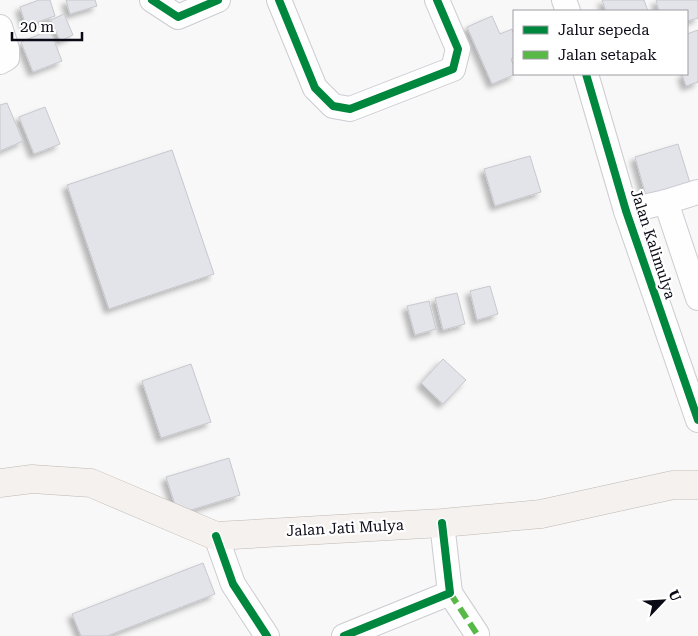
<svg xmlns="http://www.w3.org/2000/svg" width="698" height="636" font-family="'Roboto Serif',serif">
<defs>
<filter id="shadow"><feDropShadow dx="-4.5" dy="4.5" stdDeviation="2.5" flood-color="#0004"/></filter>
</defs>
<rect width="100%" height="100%" fill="#f8f8f8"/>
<g fill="#e3e3ea" stroke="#c7c8ce" filter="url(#shadow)">
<path d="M39,0H50L55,16L26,26L20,7Z"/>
<path d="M66,0H95L97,6L70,14Z"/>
<path d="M602,0H644L648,11H606Z"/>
<path d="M656,0H698V18L687,21V11H659Z"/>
<path d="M64,14L73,35L60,41L51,20Z"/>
<path d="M492,16L500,34L512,29L514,34V57L511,59L514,67V74H516L492,84L467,27Z"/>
<path d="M50,30L62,61L33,72L21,42Z"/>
<path d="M698,30V82L686,86L682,74H687V34Z"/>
<path d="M7,103L23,141L0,151V105Z"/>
<path d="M45,107L60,144L34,154L19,117Z"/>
<path d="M678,144L690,183L646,196L635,157Z"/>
<path d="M172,150L214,274L109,309L67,185Z"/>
<path d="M530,156L541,192L495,206L484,169Z"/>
<path d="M490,286L498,314L477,320L470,291Z"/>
<path d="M457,293L465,324L443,330L435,298Z"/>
<path d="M429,301L436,329L415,335L407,306Z"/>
<path d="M443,359L466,380L443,404L421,383Z"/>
<path d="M191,364L211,422L161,438L142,381Z"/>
<path d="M229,458L240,495L178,514L166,477Z"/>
<path d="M203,563L215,594L107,636H81L72,614Z"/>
</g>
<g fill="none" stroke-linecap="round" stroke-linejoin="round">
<g stroke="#ccccd3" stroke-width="26">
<g id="minor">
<path d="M152,0L178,17L218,0"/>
<path d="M279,0L315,88L333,106L350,109L453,69L458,49L437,0"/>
<path d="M564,0L568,11"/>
<path d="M0,27L7,49V58L0,62"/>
<path d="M586,74L626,211L698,420"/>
<path d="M666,202L698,298"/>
<path d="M626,211L666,202L698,192"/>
<path d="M216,536L233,584L267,636"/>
<path d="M450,593L477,634"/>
<path d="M344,636L450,593L442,523"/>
</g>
</g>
<g stroke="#bfb8b3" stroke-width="29">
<path id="major" d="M0,483L32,479L91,483L216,536L442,523L541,514L673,485H698"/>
</g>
<use href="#minor" stroke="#fefefe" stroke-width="24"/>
<use href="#major" stroke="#f5f1ee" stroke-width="28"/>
<path stroke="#58b947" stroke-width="6" stroke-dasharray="12 6" stroke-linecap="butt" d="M450,593L477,634"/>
<g stroke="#fff" stroke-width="11">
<g id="cycleway">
<path d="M152,0L178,17L218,0"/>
<path d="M279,0L315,88L333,106L350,109L453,69L458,49L437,0"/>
<path d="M586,74L626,211L698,420"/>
<path d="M216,536L233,584L267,636"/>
<path d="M344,636L450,593L442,523"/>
</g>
</g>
<use href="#cycleway" stroke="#00873e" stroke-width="8"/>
</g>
<g text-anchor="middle" stroke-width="4.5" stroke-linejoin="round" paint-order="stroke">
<g font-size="15" fill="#0a0a16" stroke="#fff">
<text transform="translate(653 244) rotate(72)" y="5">Jalan Kalimulya</text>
<text transform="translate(345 528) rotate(-3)" y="5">Jalan Jati Mulya</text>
</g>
</g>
<rect x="513" y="10" width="175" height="65" fill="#ffffff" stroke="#9d9da2"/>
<rect x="523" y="26" width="25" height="8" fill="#00873e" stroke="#9d9da2"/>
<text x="558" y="35" font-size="15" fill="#0a0a16">Jalur sepeda</text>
<rect x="523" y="51" width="25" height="8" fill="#58b947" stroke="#9d9da2"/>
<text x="558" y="60" font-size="15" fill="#0a0a16">Jalan setapak</text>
<g transform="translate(663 601) rotate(65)" stroke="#ffffff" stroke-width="4" paint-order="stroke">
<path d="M0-4L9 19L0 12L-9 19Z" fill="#0a0a16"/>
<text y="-8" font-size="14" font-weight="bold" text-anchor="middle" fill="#0a0a16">U</text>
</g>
<path d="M12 32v8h70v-8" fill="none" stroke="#0a0a16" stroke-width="2.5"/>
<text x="20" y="32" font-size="15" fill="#0a0a16" stroke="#ffffff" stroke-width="4" paint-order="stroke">20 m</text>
</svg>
